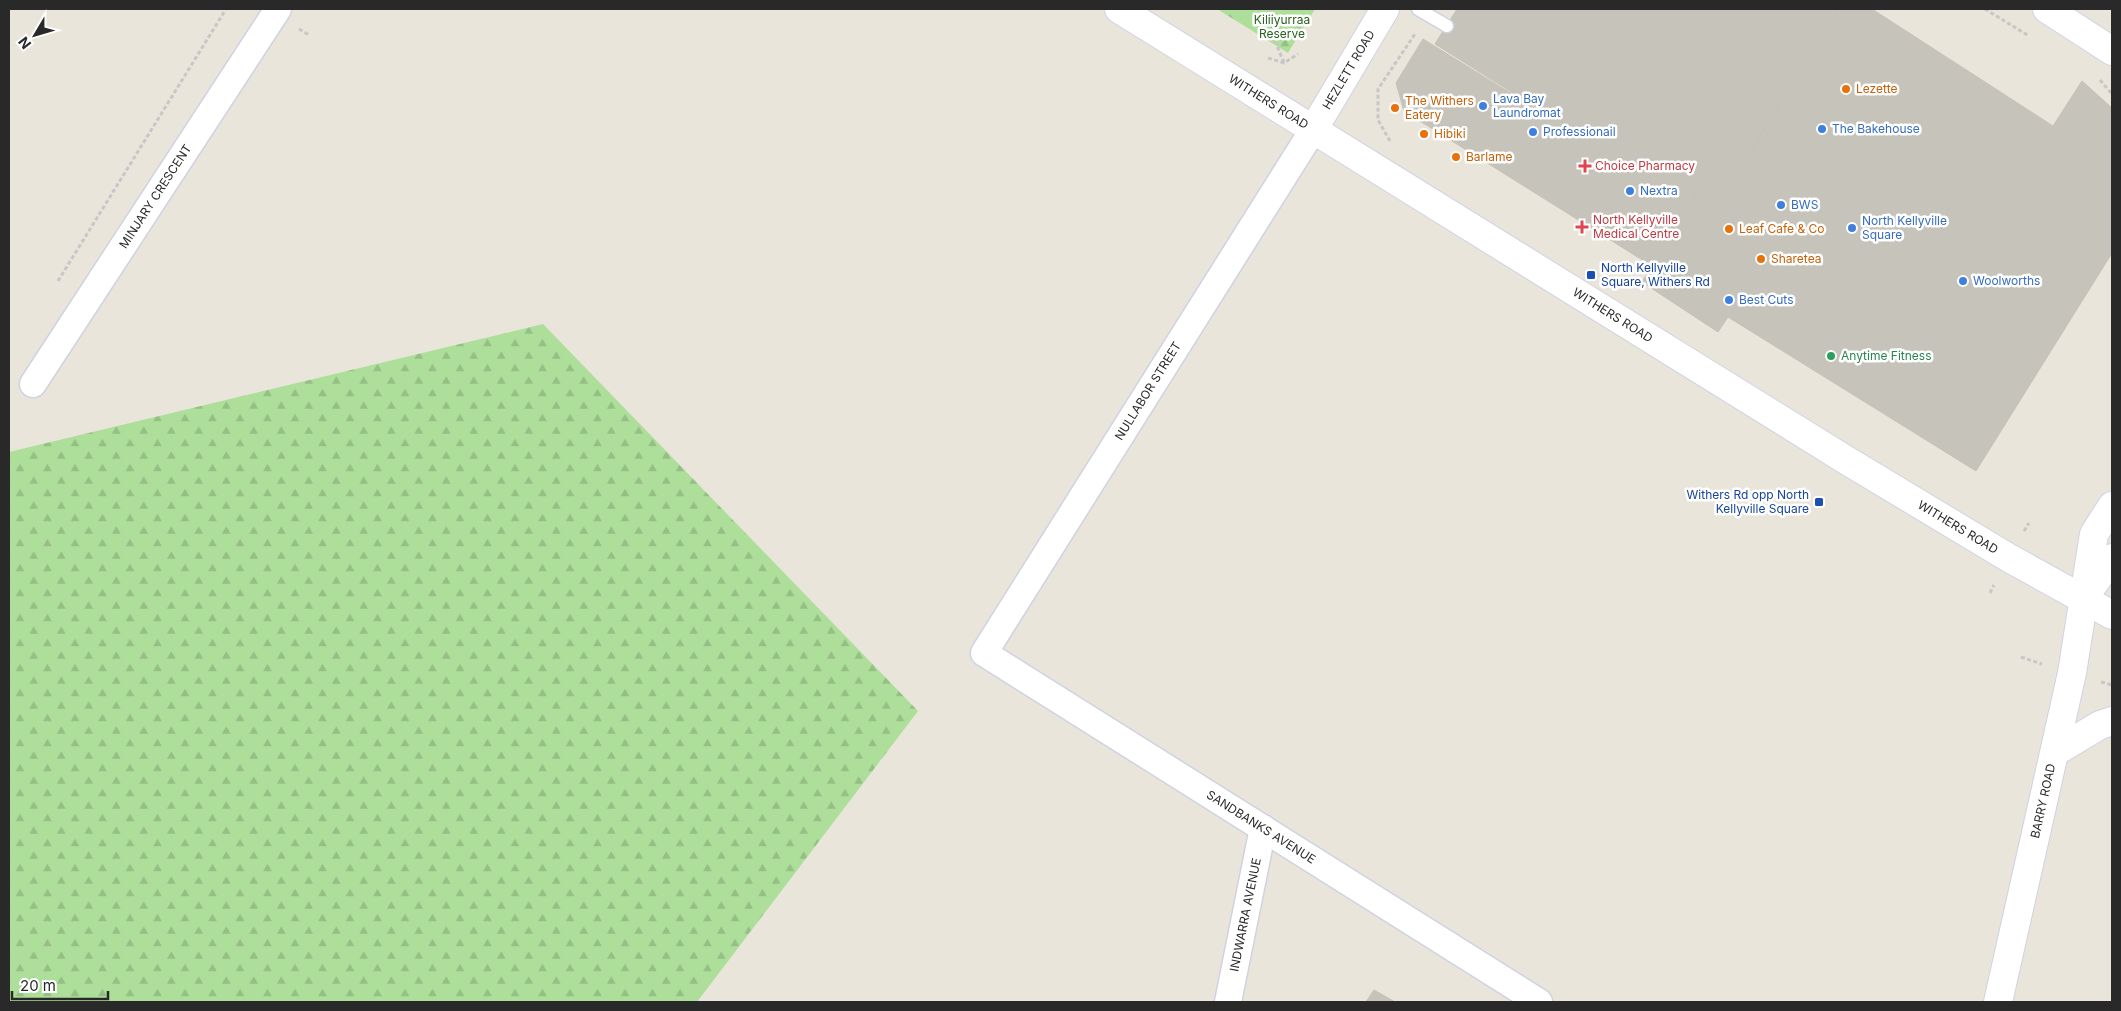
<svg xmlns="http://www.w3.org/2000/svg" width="2121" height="1011" font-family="Inter,sans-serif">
<defs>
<pattern id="forest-firs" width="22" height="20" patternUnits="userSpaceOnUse" patternTransform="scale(1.25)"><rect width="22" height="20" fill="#addf9a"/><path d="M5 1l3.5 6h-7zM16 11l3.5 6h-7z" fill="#95bf85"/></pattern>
</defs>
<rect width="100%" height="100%" fill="#eae5db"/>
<g fill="url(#forest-firs)">
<path d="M1217,9H1315L1288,53Z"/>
<path d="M543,324L918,711L697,1002H9V452Z"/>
</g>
<g fill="#c6c3ba" stroke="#c5c1b5">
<path d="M1457,9H1839L1710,217L1435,44Z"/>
<path d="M1839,9H1872L2053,126L2082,81L2112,108V253L1976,471L1728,317L1718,332L1642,282L1652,266L1404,111L1396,83L1423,39L1690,204L1707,177L1727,190Z"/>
<path d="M1374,990L1395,1002H1366Z"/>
</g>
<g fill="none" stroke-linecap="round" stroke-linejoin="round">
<g stroke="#d0d2e1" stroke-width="15">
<path id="lane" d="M1418,9L1447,26"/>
</g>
<g stroke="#d0d2e1" stroke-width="29">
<g id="street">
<path id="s1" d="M1313,130L984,653L1539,1002"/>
<path id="s2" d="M33,384L278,9"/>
<path id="s3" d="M1228,1002L1263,828"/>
</g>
</g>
<g stroke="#d0d2e1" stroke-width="30">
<g id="secondary">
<path id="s4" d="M1119,9L1846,460L2009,558L2112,615"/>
<path d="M2047,9L2112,51"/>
<path id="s5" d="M1313,130L1385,9"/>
<path d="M2087,593L2112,558"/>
<path d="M2055,752L2100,725L2112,721"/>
<path id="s6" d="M1998,1002L2072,673L2094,534L2112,506"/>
</g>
</g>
<g stroke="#c7c7c7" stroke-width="3" stroke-dasharray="4 2.5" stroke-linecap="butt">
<path d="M1270,9L1272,33L1284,63"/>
<path d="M1985,9L2029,36"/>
<path d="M299,29L309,35"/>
<path d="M1268,58L1284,63L1298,54"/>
<path d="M2100,80L2112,94"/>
<path d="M1390,141L1378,120V89L1415,34"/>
<path d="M58,281L226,9"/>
<path d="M2024,531L2029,523"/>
<path d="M1990,593L1994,585"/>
<path d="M2021,657L2042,664"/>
<path d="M2101,682L2112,685"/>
</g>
<use href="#lane" stroke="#fff" stroke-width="12"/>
<use href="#street" stroke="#fff" stroke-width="26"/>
<use href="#secondary" stroke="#fff" stroke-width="28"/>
</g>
<g fill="#e8710a" stroke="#fff" stroke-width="2">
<circle cx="1846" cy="89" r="5"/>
<circle cx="1395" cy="108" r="5"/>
<circle cx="1424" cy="134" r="5"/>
<circle cx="1456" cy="157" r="5"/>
<circle cx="1729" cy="229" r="5"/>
<circle cx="1761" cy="259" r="5"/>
</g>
<g fill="#3f7fe0" stroke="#fff" stroke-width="2">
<circle cx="1483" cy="106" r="5"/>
<circle cx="1822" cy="129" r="5"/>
<circle cx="1533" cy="132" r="5"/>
<circle cx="1630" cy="191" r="5"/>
<circle cx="1781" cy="205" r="5"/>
<circle cx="1852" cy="228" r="5"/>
<circle cx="1963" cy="281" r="5"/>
<circle cx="1729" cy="300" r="5"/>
</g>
<g fill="#e0444e" stroke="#fff" stroke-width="2">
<path d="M1582.5 158.5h5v5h5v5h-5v5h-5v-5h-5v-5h5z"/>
<path d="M1579.5 219.5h5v5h5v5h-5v5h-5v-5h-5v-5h5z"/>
</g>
<g fill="#1a4fb4" stroke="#fff" stroke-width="2">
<rect x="1586" y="270" width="10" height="10" rx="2.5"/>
<rect x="1814" y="497" width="10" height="10" rx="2.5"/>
</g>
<circle fill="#2e9e5b" stroke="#fff" stroke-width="2" cx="1831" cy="356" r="5"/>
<g text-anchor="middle" stroke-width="5" stroke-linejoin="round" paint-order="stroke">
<g font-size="12" fill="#27611d" stroke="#fff">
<text x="1282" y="24">Kiliiyurraa<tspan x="1282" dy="14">Reserve</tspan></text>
</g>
<g font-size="12" fill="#292929" stroke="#fff">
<text dy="4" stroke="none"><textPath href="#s5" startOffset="70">HEZLETT ROAD</textPath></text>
<text dy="4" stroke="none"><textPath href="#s4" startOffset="176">WITHERS ROAD</textPath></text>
<text dy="4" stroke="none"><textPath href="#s2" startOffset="224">MINJARY CRESCENT</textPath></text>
<text dy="4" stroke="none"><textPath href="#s4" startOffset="581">WITHERS ROAD</textPath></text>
<text transform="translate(1148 391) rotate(-58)" y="4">NULLABOR STREET</text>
<text dy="4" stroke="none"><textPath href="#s4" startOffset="986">WITHERS ROAD</textPath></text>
<text dy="4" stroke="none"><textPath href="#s6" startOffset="206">BARRY ROAD</textPath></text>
<text dy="4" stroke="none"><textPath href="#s1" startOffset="945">SANDBANKS AVENUE</textPath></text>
<text dy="4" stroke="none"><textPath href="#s3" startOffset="89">INDWARRA AVENUE</textPath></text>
</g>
<g font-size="12" fill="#c56008" stroke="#fff" text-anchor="start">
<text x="1856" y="93">Lezette</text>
<text x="1405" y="105">The Withers<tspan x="1405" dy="14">Eatery</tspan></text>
<text x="1434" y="138">Hibiki</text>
<text x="1466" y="161">Barlame</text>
<text x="1739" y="233">Leaf Cafe &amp; Co</text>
<text x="1771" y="263">Sharetea</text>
</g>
<g font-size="12" fill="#366cbe" stroke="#fff" text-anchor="start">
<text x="1493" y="103">Lava Bay<tspan x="1493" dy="14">Laundromat</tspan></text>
<text x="1832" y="133">The Bakehouse</text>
<text x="1543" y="136">Professionail</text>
<text x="1640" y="195">Nextra</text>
<text x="1791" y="209">BWS</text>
<text x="1862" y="225">North Kellyville<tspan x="1862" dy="14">Square</tspan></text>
<text x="1973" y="285">Woolworths</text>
<text x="1739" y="304">Best Cuts</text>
</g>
<g font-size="12" fill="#be3a42" stroke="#fff" text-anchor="start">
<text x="1595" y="170">Choice Pharmacy</text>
<text x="1593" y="224">North Kellyville<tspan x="1593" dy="14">Medical Centre</tspan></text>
</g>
<g font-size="12" fill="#164399" stroke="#fff" text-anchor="start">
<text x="1601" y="272">North Kellyville<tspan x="1601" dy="14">Square, Withers Rd</tspan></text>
<text x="1809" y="499" text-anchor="end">Withers Rd opp North<tspan x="1809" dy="14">Kellyville Square</tspan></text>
</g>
<g font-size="12" fill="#27864d" stroke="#fff" text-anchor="start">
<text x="1841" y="360">Anytime Fitness</text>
</g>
</g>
<rect width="2121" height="1011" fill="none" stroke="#292929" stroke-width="20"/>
<g transform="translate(35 35) rotate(232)" stroke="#ffffff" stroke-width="4" paint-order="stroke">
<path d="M0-4L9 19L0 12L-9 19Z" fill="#292929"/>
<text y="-8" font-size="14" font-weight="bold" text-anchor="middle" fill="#292929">N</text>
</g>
<path d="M12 991v8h96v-8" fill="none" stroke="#292929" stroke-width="2.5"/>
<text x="20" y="991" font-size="15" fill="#292929" stroke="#ffffff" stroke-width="4" paint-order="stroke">20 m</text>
</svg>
